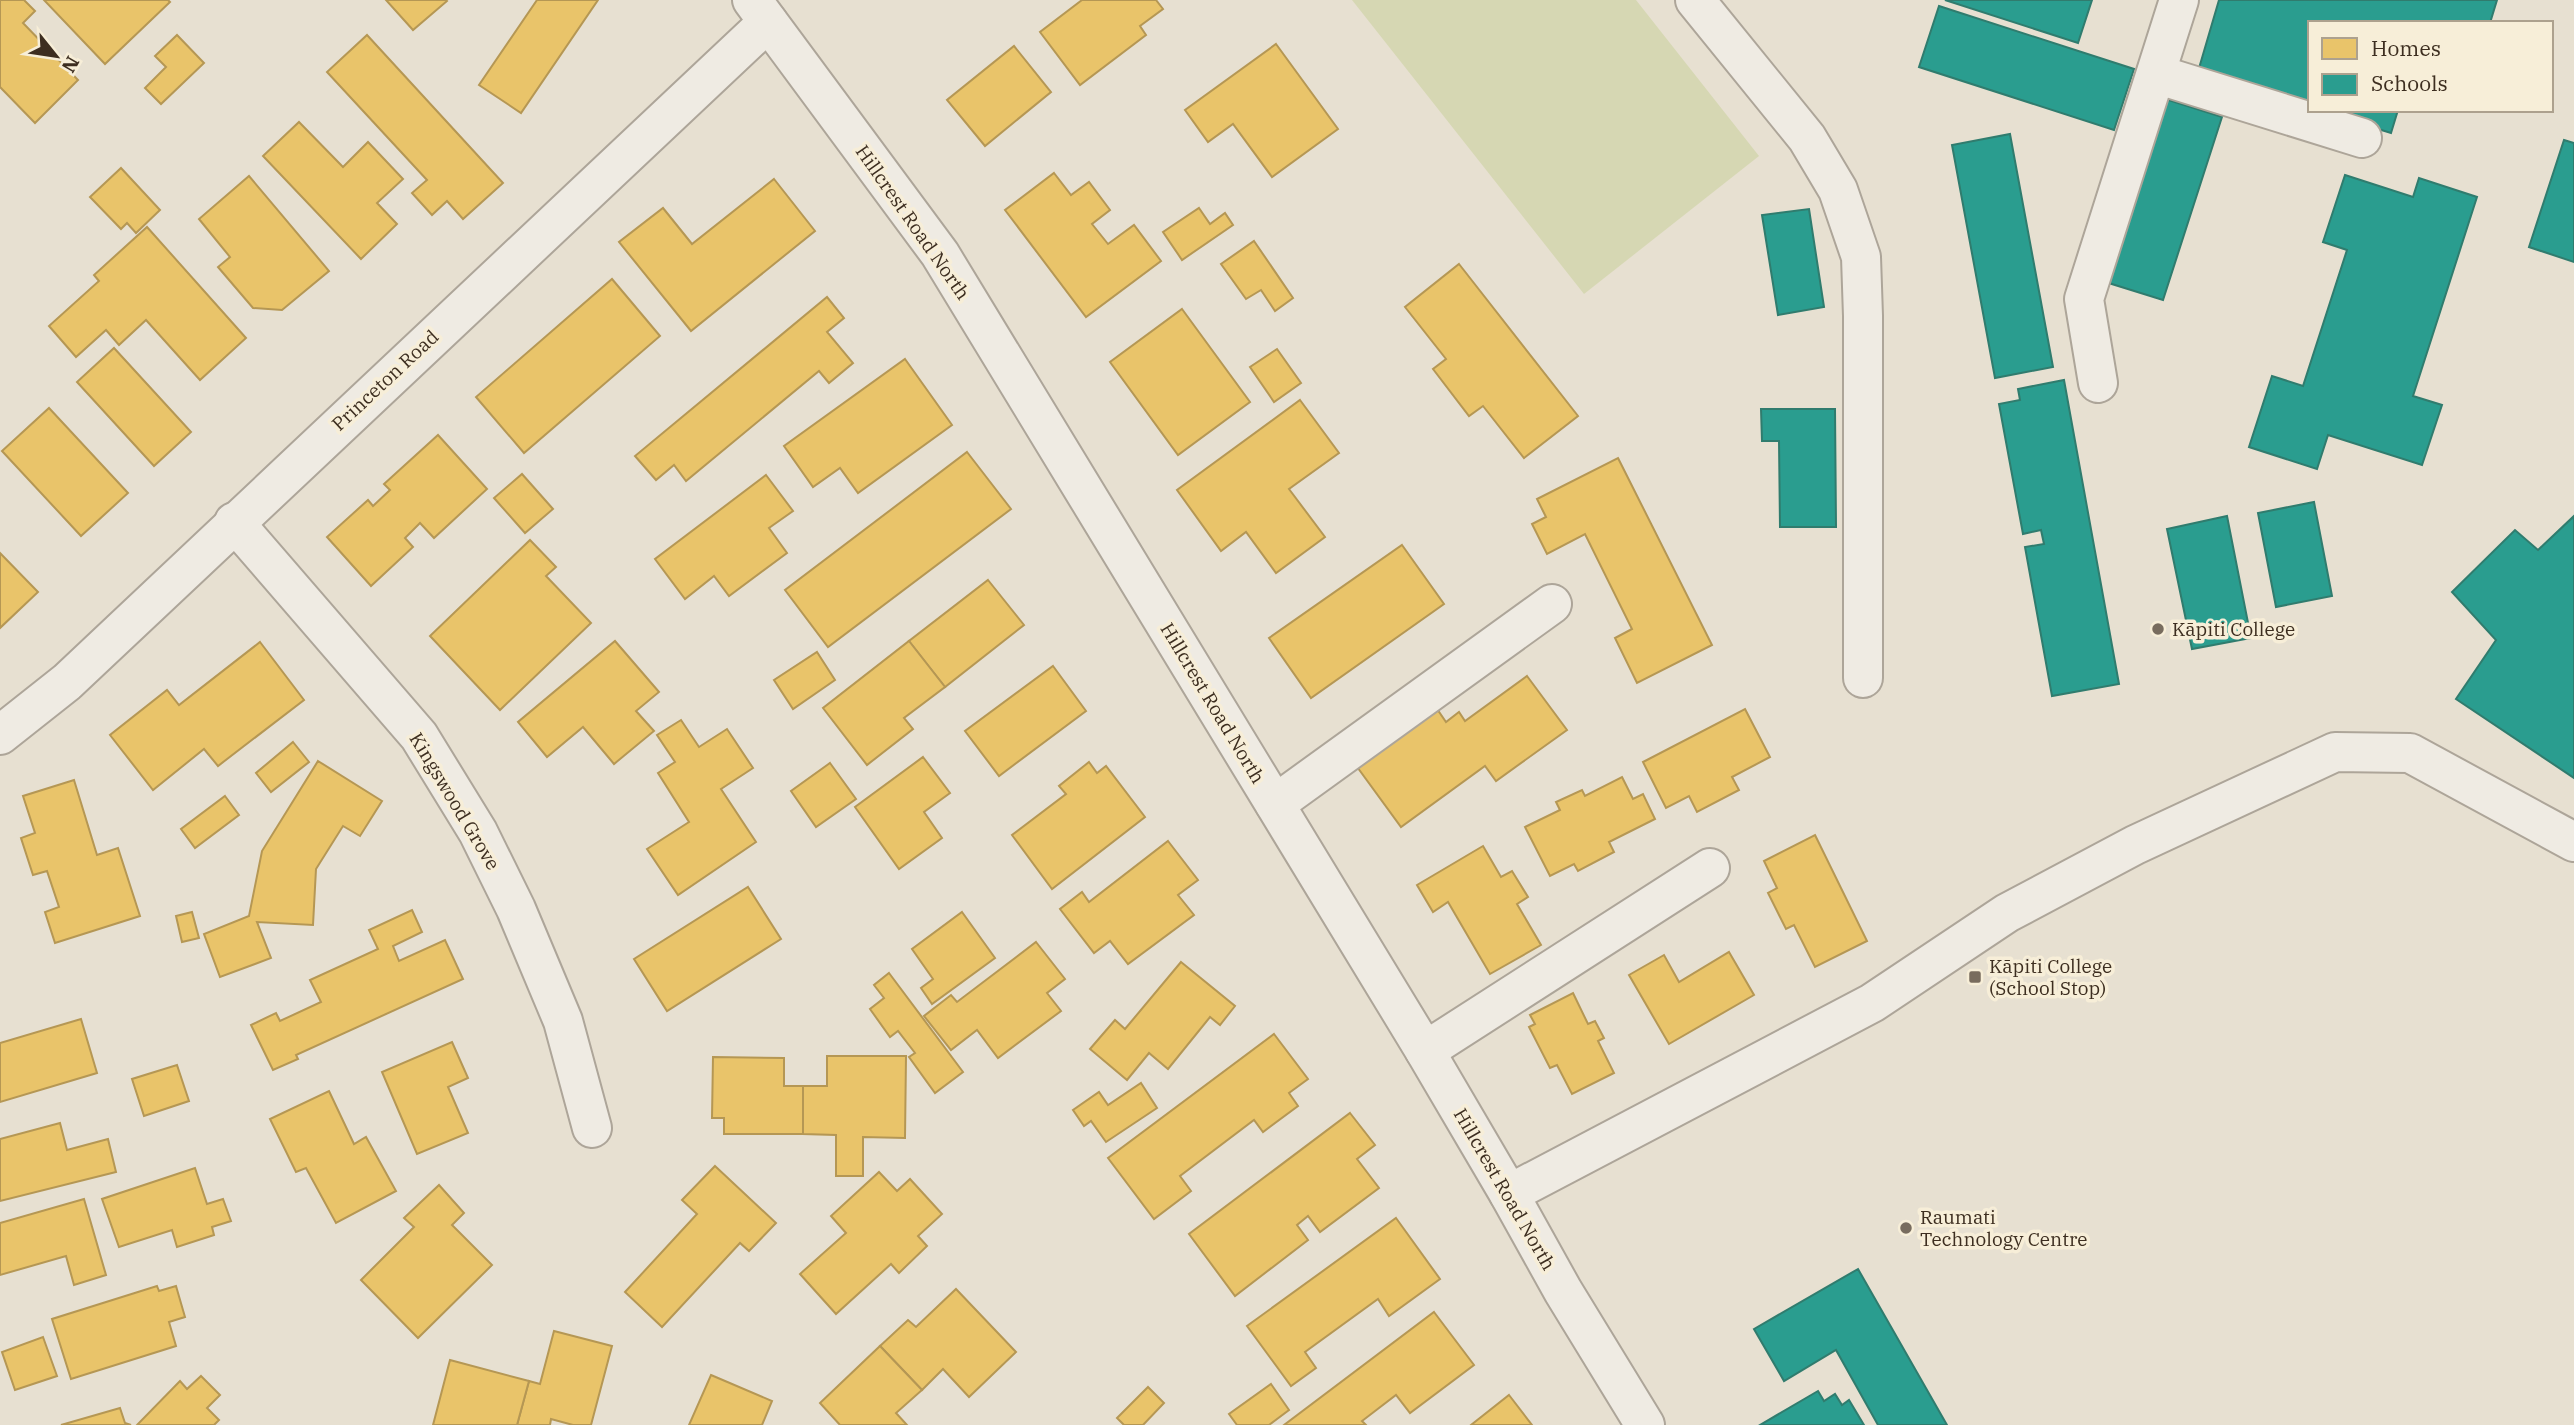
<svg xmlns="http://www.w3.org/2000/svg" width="2574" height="1425" font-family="'IBM Plex Serif',serif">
<rect width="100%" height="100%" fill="#e7e0d1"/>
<path fill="#d6d7b3" d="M1352,0H1636L1759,156L1584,294Z"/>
<g fill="#e9c46a" stroke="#b59754" stroke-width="2">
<path d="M0,0H24L35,11L23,23L78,80L35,123L0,87Z"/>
<path d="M44,0H168L170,2L105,64Z"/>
<path d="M386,0H446L447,1L413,30Z"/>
<path d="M537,0H598L521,113L479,85Z"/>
<path d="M1082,0H1156L1163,9L1140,26L1146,35L1080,85L1040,32Z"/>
<path d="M177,35L204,63L161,104L145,88L166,67L155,56Z"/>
<path d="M367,35L503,183L463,219L447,201L432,215L412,193L427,180L327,72Z"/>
<path d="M1276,44L1338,129L1272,177L1233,124L1208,142L1185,110Z"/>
<path d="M1014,46L1051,92L985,146L947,100Z"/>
<path d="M299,122L343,167L368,142L403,179L377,203L397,224L361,259L263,156Z"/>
<path d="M121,168L160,210L136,233L127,223L121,229L90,197Z"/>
<path d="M1054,173L1071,195L1089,182L1110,210L1092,224L1108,244L1134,225L1161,261L1086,317L1005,210Z"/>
<path d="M249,176L329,271L282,310L253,308L218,267L230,257L199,219Z"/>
<path d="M774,179L815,231L691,331L619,242L663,208L692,244Z"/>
<path d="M1199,208L1210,224L1225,213L1233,225L1182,260L1163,232Z"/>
<path d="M147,227L246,338L200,380L146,320L119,345L106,330L76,357L49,326L99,281L94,275Z"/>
<path d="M1254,241L1293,298L1275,311L1261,290L1246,299L1221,264Z"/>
<path d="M1459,264L1578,416L1524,458L1483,406L1469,416L1433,369L1446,359L1405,307Z"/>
<path d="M612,279L660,336L524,453L476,397Z"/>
<path d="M827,297L844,318L827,332L853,363L829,383L819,371L686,481L674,465L656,480L635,456Z"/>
<path d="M1182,309L1250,402L1178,455L1110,362Z"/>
<path d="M114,348L191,432L154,466L77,382Z"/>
<path d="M1277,349L1301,383L1274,402L1250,367Z"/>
<path d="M905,359L952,425L858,493L840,468L813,487L784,446Z"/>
<path d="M1300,400L1339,453L1289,489L1325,537L1276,573L1246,532L1221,551L1177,490Z"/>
<path d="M49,408L128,493L81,536L2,451Z"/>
<path d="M438,435L487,489L434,538L420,523L405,538L413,547L371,586L327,537L368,500L373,506L390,490L384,484Z"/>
<path d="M967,452L1011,509L828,647L785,590Z"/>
<path d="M1618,458L1712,645L1637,683L1615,638L1632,629L1585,534L1547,554L1532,524L1546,517L1537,499Z"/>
<path d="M522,474L553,509L525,533L494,498Z"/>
<path d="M766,475L793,511L769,528L787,553L729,596L714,576L685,599L655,559Z"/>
<path d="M530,540L556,567L546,576L591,623L500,710L430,636Z"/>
<path d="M1402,545L1444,604L1311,698L1269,638Z"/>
<path d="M0,553L38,592L0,628Z"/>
<path d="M988,580L1024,625L945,687L909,641Z"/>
<path d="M615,641L659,692L636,711L654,731L614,764L583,727L547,757L518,722Z"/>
<path d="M909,641L945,687L904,718L913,729L867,765L823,708Z"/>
<path d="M260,642L304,700L218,766L204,749L153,790L110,735L167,690L179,705Z"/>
<path d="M817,652L835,680L793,709L774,680Z"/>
<path d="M1053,666L1086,711L999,776L965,731Z"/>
<path d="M1527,676L1567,730L1496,781L1485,766L1401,827L1355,764L1435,706L1446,722L1459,712L1465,721Z"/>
<path d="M1745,709L1770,757L1732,777L1739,790L1697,812L1689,796L1666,808L1643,762Z"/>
<path d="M681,720L699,747L727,729L753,768L721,789L756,842L678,895L647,849L689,822L658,773L675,762L657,735Z"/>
<path d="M293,742L309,762L271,792L256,773Z"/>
<path d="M923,757L950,793L924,812L942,838L899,869L855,807Z"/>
<path d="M318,761L382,801L360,836L343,826L316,869L313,925L257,922L271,958L220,977L204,934L249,916L262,851Z"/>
<path d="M1089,762L1097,773L1106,766L1145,817L1052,889L1012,835L1066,794L1059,786Z"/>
<path d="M830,763L856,799L816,827L791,791Z"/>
<path d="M1622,777L1633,799L1643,794L1655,819L1609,842L1614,852L1578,871L1574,864L1550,876L1525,827L1560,810L1556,802L1582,790L1585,796Z"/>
<path d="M74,780L97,855L118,848L140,916L55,943L45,912L59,907L47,871L33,875L21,838L35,833L23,796Z"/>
<path d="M225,796L239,815L195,848L181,829Z"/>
<path d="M1815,835L1867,941L1815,967L1794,925L1786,929L1768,893L1777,888L1764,861Z"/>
<path d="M1168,841L1198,880L1178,895L1194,915L1128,964L1110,941L1094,953L1060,909L1082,892L1089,902Z"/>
<path d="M1483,846L1501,877L1512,871L1528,897L1517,904L1541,945L1490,974L1448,902L1433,912L1417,885Z"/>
<path d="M748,887L781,939L667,1011L634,959Z"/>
<path d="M412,910L422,932L393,946L399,961L445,940L463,979L296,1055L298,1059L273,1070L251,1025L276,1013L280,1021L321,1002L310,980L378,949L369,930Z"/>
<path d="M192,912L199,938L182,942L176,916Z"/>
<path d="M962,912L995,958L932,1004L921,988L933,979L912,949Z"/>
<path d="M1036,942L1065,979L1047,993L1061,1011L998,1058L977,1030L951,1050L924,1016L951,995L957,1002Z"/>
<path d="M1729,952L1754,995L1669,1044L1629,975L1664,955L1679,982Z"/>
<path d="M1181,962L1235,1006L1220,1025L1210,1017L1168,1069L1149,1053L1127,1080L1090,1049L1115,1020L1125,1029Z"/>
<path d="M889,973L963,1072L935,1093L909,1057L915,1053L898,1031L890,1037L870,1009L884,998L874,985Z"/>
<path d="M1573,993L1588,1024L1595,1021L1604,1038L1598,1041L1614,1073L1572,1094L1557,1065L1550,1068L1529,1027L1535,1024L1530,1015Z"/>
<path d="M81,1019L97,1073L0,1102V1043Z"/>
<path d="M1274,1034L1308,1079L1289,1093L1298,1106L1263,1132L1254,1120L1180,1176L1191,1191L1154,1219L1108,1158Z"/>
<path d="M452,1042L468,1078L448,1087L468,1133L417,1154L382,1072Z"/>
<path d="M827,1056H906L905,1138L863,1137V1176H836V1135L803,1134V1086H827Z"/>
<path d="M713,1057L784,1058V1086H803V1134H724V1118H712Z"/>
<path d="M177,1065L189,1101L144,1116L132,1079Z"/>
<path d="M1141,1083L1157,1108L1106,1142L1091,1121L1084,1126L1073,1110L1099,1092L1108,1105Z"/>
<path d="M329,1091L354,1144L366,1137L396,1191L336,1223L306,1168L296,1172L270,1119Z"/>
<path d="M1350,1113L1375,1145L1357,1159L1379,1188L1320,1232L1308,1216L1297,1225L1308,1240L1235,1296L1189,1234Z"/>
<path d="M60,1123L67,1150L108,1139L116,1172L0,1201V1139Z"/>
<path d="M715,1166L776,1223L749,1251L740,1243L662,1327L625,1292L697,1214L682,1200Z"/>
<path d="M195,1168L207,1204L223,1199L231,1221L212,1227L214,1235L177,1247L172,1230L119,1247L102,1199Z"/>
<path d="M879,1172L897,1191L910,1179L942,1214L918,1236L927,1246L899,1273L891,1264L836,1314L800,1274L846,1233L831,1216Z"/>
<path d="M439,1185L464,1213L452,1225L492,1265L418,1338L361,1280L414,1227L404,1218Z"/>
<path d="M84,1199L106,1275L74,1285L66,1256L0,1275V1223Z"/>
<path d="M1396,1218L1440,1279L1389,1316L1378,1299L1305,1352L1316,1368L1291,1386L1247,1326Z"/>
<path d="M157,1286L159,1291L176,1286L185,1317L169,1322L176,1346L71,1379L52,1319Z"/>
<path d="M956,1289L1016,1352L969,1397L943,1369L922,1390L880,1346L908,1320L916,1327Z"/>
<path d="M1434,1312L1474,1365L1410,1413L1396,1395L1362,1421L1366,1425H1284Z"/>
<path d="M554,1331L612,1346L591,1425H573L551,1419L550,1425H517L529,1381L540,1384Z"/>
<path d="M43,1337L57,1376L15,1390L2,1352Z"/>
<path d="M880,1346L922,1390L896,1413L907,1425H840L820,1403Z"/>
<path d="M450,1360L529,1381L517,1425H433Z"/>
<path d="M711,1375L772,1401L762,1425H689Z"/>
<path d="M201,1376L220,1395L207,1408L219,1420L214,1425H137L180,1381L187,1389Z"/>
<path d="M1271,1384L1289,1410L1269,1425H1237L1229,1414Z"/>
<path d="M1148,1387L1164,1403L1143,1425H1124L1117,1418Z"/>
<path d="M1509,1395L1532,1425H1471Z"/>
<path d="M120,1408L125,1423L131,1425H61Z"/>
</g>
<g fill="#2a9d8f" stroke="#307c6e" stroke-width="2">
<path d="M1945,0H2092L2078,43Z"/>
<path d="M2219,0H2497L2490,23H2310V108L2197,75Z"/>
<path d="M1939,6L2134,69L2114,130L1919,67Z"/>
<path d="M2159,97L2222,117L2163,300L2099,280Z"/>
<path d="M2316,110H2398L2391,133Z"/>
<path d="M2010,134L2053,367L1995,378L1952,145Z"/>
<path d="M2564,140L2574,143V262L2529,247Z"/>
<path d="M2345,175L2413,197L2419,178L2477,197L2413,396L2442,405L2422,465L2328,435L2317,469L2249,447L2272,376L2303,386L2347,250L2323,242Z"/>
<path d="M1809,209L1824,307L1778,315L1762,215Z"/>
<path d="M2064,380L2119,684L2052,696L2025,547L2044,544L2041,530L2023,534L1999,404L2020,400L2018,389Z"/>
<path d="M1761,409H1835L1836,527H1780L1779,441H1762Z"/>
<path d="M2314,502L2332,596L2276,607L2258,513Z"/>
<path d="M2227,516L2251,638L2192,649L2167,529Z"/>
<path d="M2574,516V778L2456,699L2496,640L2452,592L2515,530L2538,550Z"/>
<path d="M1858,1269L1947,1425H1878L1836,1350L1784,1381L1754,1329Z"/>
<path d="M1818,1391L1824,1401L1835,1394L1842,1405L1849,1400L1864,1425H1760Z"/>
</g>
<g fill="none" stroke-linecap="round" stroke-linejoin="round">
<g stroke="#ada599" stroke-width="42">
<g id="minor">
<path d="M752,0L940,254L1425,1051L1509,1194L1563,1291L1645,1425"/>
<path d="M1695,0L1807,138L1838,190L1861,257L1863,316V678"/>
<path d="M2156,74L2362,138"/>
<path d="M2098,383L2084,299L2179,0"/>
<path d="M234,522L419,736L478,832L516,909L563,1021L592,1128"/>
<path d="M0,735L67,682L768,22"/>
<path d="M1275,804L1552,604"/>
<path d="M1425,1051L1710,868"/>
<path d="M1509,1194L1872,1003L2007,913L2135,845L2335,752L2410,753L2574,842"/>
</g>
</g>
<use href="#minor" stroke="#efebe3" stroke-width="38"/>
</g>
<g fill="#786c5e" stroke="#f7eed8" stroke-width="2.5">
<circle cx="2158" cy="629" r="7"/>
<rect x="1968" y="970" width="14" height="14" rx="3.5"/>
<circle cx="1906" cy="1228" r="7"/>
</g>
<g text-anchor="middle" stroke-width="7" stroke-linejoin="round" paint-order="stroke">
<g font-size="19" fill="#3d2e20" stroke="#f7eed8">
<text transform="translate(913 222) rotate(55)" y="7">Hillcrest Road North</text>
<text transform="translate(385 380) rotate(-43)" y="7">Princeton Road</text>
<text transform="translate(1213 703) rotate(59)" y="7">Hillcrest Road North</text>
<text transform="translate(455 801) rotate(59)" y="7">Kingswood Grove</text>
<text transform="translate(1505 1189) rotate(60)" y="7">Hillcrest Road North</text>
</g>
<g font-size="19" fill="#3d2e20" stroke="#f7eed8" text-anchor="start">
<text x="2172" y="636">Kāpiti College</text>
<text x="1989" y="973">Kāpiti College<tspan x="1989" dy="22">(School Stop)</tspan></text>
<text x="1920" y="1224">Raumati<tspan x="1920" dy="22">Technology Centre</tspan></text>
</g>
</g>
<rect x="2308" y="21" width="245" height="91" fill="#f7eed8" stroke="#ada18e" stroke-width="2"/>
<rect x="2322" y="38" width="35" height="21" fill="#e9c46a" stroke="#ada18e" stroke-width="2"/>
<text x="2371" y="56" font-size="21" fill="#3d2e20">Homes</text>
<rect x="2322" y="74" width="35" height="21" fill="#2a9d8f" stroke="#ada18e" stroke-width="2"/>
<text x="2371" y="91" font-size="21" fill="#3d2e20">Schools</text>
<g transform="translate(56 56) rotate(120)" stroke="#f7eed8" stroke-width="5" paint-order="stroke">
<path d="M0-5L12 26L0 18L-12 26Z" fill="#3d2e20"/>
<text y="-10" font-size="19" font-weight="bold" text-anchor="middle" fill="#3d2e20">N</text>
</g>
</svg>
